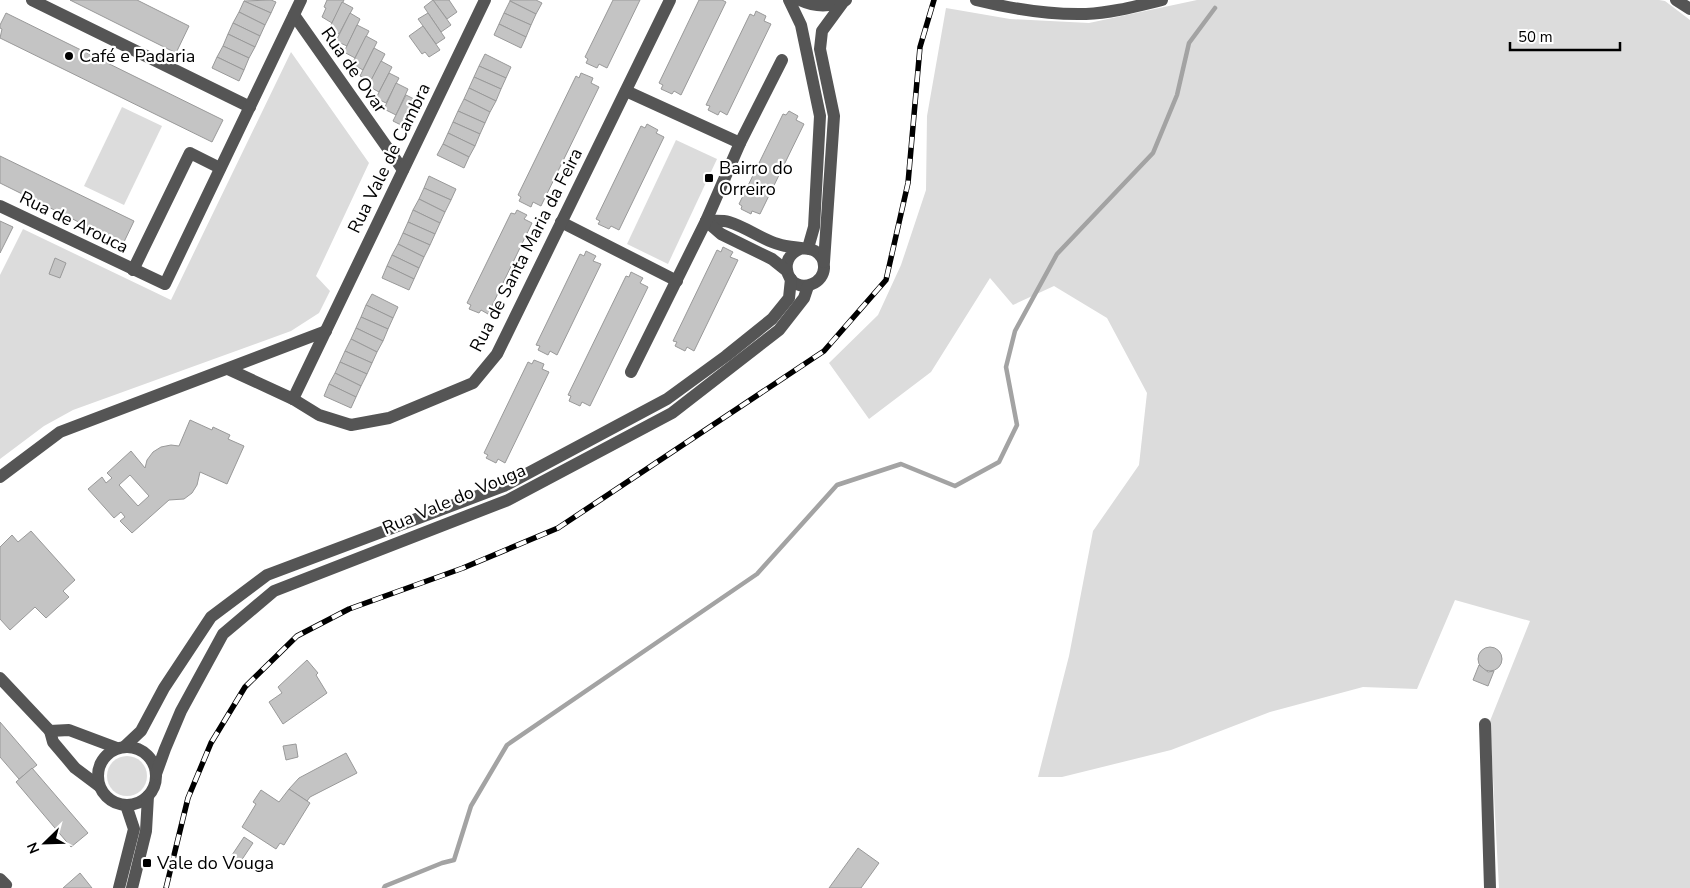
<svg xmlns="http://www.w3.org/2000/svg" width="1690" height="888" font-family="'Nunito Sans',sans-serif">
<rect width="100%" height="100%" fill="#fff"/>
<g fill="#dcdcdc">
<path d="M1197,0H1659L1665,1L1690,20V888H1499L1490,721L1530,621L1455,600L1417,689L1363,687L1270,712L1171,750L1062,777H1038L1069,656L1093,531L1139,465L1147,393L1107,318L1054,286L1013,305L990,278L931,372L869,419L829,363L878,315L901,265L926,190L927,116L946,8L1010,19L1089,23Z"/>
<path d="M291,52L369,163L316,276L330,291L319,313L291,331L73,410L44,426L0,459V275L23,229L171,300Z"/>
<path d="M122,107L162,126L124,205L84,186Z"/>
<path d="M676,140L717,159L668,264L627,244Z"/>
<circle cx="127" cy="776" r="20"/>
</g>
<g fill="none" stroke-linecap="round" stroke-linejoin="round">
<path stroke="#a3a3a3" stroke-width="4.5" d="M384,888L385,886L442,863L454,860L471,806L507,745L757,574L837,485L901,464L955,486L999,462L1017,425L1006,367L1015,331L1057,254L1153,153L1177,95L1189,43L1215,8"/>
</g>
<g fill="#c4c4c4" stroke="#999" fill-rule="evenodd">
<path d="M70,0H137L189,26L176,53Z"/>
<path d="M271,0L276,2L271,13L244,1Z"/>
<path d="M327,0H344L332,23L322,17L326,8L324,7Z"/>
<path d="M433,0H449L457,12L447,19Z"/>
<path d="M433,0L451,25L441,32L424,7Z"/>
<path d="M510,0H536L542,3L536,14L510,1Z"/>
<path d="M613,0H640L607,68L599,64L597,68L586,63L588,59L585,57Z"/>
<path d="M699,0H722L726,2L681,95L674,91L672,94L661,89L663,85L659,83Z"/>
<path d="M244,1L271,13L265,25L239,12Z"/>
<path d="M510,1L536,14L531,25L504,13Z"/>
<path d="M342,2L353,8L339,34L329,29Z"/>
<path d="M756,11L766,16L764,21L771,24L727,115L720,111L718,115L708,110L710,106L706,105L750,14L754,16Z"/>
<path d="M239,12L265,25L260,36L233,23Z"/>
<path d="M6,13L223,120L212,142L0,38L2,29L0,28V25Z"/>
<path d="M350,13L360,19L347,46L336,41Z"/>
<path d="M428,13L445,38L436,44L418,19Z"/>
<path d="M504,13L531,25L526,37L499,24Z"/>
<path d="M233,23L260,36L255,47L228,34Z"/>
<path d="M499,24L526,37L521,48L494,35Z"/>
<path d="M357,25L369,31L355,58L344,52Z"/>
<path d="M423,26L440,50L429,57L425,52L422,54L409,36Z"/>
<path d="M228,34L255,47L249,58L223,46Z"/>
<path d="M366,36L377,42L363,70L352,64Z"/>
<path d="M223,46L249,58L244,70L217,57Z"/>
<path d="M374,48L385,54L371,81L360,76Z"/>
<path d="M485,54L511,67L506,78L479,66Z"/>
<path d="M217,57L244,70L239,81L212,68Z"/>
<path d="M381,61L392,67L379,92L368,86Z"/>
<path d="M479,66L506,78L501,89L474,77Z"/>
<path d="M389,73L399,78L386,103L376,98Z"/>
<path d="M581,73L593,78L591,83L599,87L541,206L533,202L531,207L519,201L521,197L518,195L576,76L579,78Z"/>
<path d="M474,77L501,89L496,101L469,88Z"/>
<path d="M396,83L408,89L396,115L384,109Z"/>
<path d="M469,88L496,101L490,112L464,99Z"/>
<path d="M406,95L418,101L405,127L393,121Z"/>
<path d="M464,99L490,112L485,123L458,111Z"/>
<path d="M458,111L485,123L480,134L453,122Z"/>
<path d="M789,111L798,116L796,120L804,124L760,214L752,211L751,214L741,209L742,206L739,204L783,114L786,115Z"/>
<path d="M453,122L480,134L475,146L448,133Z"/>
<path d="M647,124L658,130L656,133L664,137L619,230L611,226L609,229L598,224L600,221L596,219L641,126L645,128Z"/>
<path d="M448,133L475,146L469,157L443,144Z"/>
<path d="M443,144L469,157L464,168L437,155Z"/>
<path d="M0,156L134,221L123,244L0,183Z"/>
<path d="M429,176L456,189L451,200L424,188Z"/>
<path d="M424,188L451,200L445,212L419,199Z"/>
<path d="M419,199L445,212L440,223L413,210Z"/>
<path d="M413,210L440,223L435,234L408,222Z"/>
<path d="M517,210L527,215L524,219L532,223L488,314L481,310L479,313L469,309L471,305L467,303L511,213L515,214Z"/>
<path d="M0,221L13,227L0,253Z"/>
<path d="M408,222L435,234L430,245L403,233Z"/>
<path d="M403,233L430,245L424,257L398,244Z"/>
<path d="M398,244L424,257L419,268L392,255Z"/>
<path d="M723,247L733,252L730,257L738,260L694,351L687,347L685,351L675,346L677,342L673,341L717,250L721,252Z"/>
<path d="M586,251L596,256L593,261L601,264L557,355L550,351L548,355L538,350L540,346L536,345L580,254L584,256Z"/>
<path d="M392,255L419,268L414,279L387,266Z"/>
<path d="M55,258L66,263L60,278L49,274Z"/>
<path d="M387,266L414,279L409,290L382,278Z"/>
<path d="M631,272L643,278L640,283L648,287L590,406L582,402L580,406L569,401L571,396L568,395L626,276L629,277Z"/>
<path d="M372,294L398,307L393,318L366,305Z"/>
<path d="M366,305L393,318L388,329L361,317Z"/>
<path d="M361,317L388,329L383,341L356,328Z"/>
<path d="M356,328L383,341L377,352L351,339Z"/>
<path d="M351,339L377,352L372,363L345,351Z"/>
<path d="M345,351L372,363L367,374L340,362Z"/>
<path d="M534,360L544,364L542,369L549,372L505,463L498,459L496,463L486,458L488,455L484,453L528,362L532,364Z"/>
<path d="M340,362L367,374L361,386L335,373Z"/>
<path d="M335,373L361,386L356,397L329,384Z"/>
<path d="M329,384L356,397L351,408L324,396Z"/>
<path d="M190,420L212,430L213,427L230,435L228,439L244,446L227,484L200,472L197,485L192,493L184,499L169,500L132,533L120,521L125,517L121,512L114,518L88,489L102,477L106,483L112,478L107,473L131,451L145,468L147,460L153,452L161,447L171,445L179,446ZM130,475L149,496L138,506L119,485Z"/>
<path d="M31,531L75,580L63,591L69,597L46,618L35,607L10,630L0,619V547L12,535L18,542Z"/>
<circle cx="1490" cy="659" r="12"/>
<path d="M307,660L318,673L316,675L327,693L283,724L269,702L282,693L278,687Z"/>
<path d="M1479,665L1488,672L1494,671L1488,686L1473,680Z"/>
<path d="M0,722L37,765L19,779L0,757Z"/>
<path d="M296,744L298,757L286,760L283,746Z"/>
<path d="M346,753L357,773L310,797L307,801L289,789L299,778Z"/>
<path d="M32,768L88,833L71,847L16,782Z"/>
<path d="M289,789L310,803L284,845L280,843L276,849L242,827L256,804L253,802L261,790L279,802Z"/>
<path d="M244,837L253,843L241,861L232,855Z"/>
<path d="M858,848L879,863L861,888H829Z"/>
<path d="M80,873L92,888H63Z"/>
</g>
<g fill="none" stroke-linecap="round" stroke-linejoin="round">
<g stroke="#555" stroke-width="12">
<path d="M32,0L250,107"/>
<path d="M789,0L801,25L820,116L814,227L808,248"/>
<path d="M800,0C815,7 831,7 846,0"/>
<path d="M976,0C1012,9 1049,15 1086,14C1111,13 1137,6 1162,0"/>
<path d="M1676,0L1690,9"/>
<path d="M294,15L403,170"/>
<path d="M626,91L740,143"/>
<path d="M0,206L165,284L301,0"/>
<path d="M706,221C713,221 722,220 729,222C746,227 761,239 778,244C787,248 809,247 815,251C828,259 827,278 812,284C789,294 775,259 800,249"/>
<path d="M706,221L721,234L772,259L787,271"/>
<path d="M561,222L677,281"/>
<path d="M824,262L834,116L820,49L822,31L844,1"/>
<path d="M133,270L190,153L220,168"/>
<path d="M228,369L293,399L319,415L351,425L389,418L473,383L497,354L670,0"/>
<path d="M631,372L706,221L740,143L782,60"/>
<path d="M293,399L485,0"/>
<path d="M0,477L60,432L326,331"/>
<path d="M0,678L50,731L53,742L75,768L99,786"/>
<path d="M1485,724L1490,888"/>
<path d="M50,731L69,730L117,748"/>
<circle cx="127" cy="776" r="29"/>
<path d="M124,747L141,731L164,688L211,617L267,575L504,486L667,399L726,356L772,319L789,298L791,279"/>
<path d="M156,774L165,749L181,711L223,634L274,591L508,500L672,413L779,330L804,298L808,286"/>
<path d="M0,879L6,885L4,888"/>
<path d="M119,888L134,829L126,805"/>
<path d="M132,888L146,831L148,796"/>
</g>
<g stroke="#000" stroke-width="5.5">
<path id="rail" d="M166,888L188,798L211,743L245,687L297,636L349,609L463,568L558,528L824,351L886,280L908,183L920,47L934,0"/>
</g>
<use href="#rail" stroke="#fff" stroke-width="4" stroke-dasharray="11" stroke-linecap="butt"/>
</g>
<g fill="#000" stroke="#fff" stroke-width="2">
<circle cx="69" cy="56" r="5"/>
<rect x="704" y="173" width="10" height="10" rx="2.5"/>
<rect x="142" y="858" width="10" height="10" rx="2.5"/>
</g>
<g text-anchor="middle" stroke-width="4.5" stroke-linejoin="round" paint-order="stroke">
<g font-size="18" fill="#000" stroke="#fff" text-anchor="start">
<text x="79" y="62">Café e Padaria</text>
<text x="719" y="174">Bairro do<tspan x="719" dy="21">Orreiro</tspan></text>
<text x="157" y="869">Vale do Vouga</text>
</g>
<g font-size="18" fill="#000" stroke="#fff">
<text transform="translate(354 70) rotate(55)" y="6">Rua de Ovar</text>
<text transform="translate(389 158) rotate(-64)" y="6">Rua Vale de Cambra</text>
<text transform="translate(74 222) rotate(26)" y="6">Rua de Arouca</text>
<text transform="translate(526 250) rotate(-63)" y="6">Rua de Santa Maria da Feira</text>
<text transform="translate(454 499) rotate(-23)" y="6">Rua Vale do Vouga</text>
</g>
</g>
<g transform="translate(45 843) rotate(247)" stroke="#ffffff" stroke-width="4" paint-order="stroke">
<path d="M0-4L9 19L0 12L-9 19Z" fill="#000000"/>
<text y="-8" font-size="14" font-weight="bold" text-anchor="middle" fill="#000000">N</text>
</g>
<path d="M1510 42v8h110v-8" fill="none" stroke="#000000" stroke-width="2.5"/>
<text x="1518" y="42" font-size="15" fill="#000000" stroke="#ffffff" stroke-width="4" paint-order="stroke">50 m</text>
</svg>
